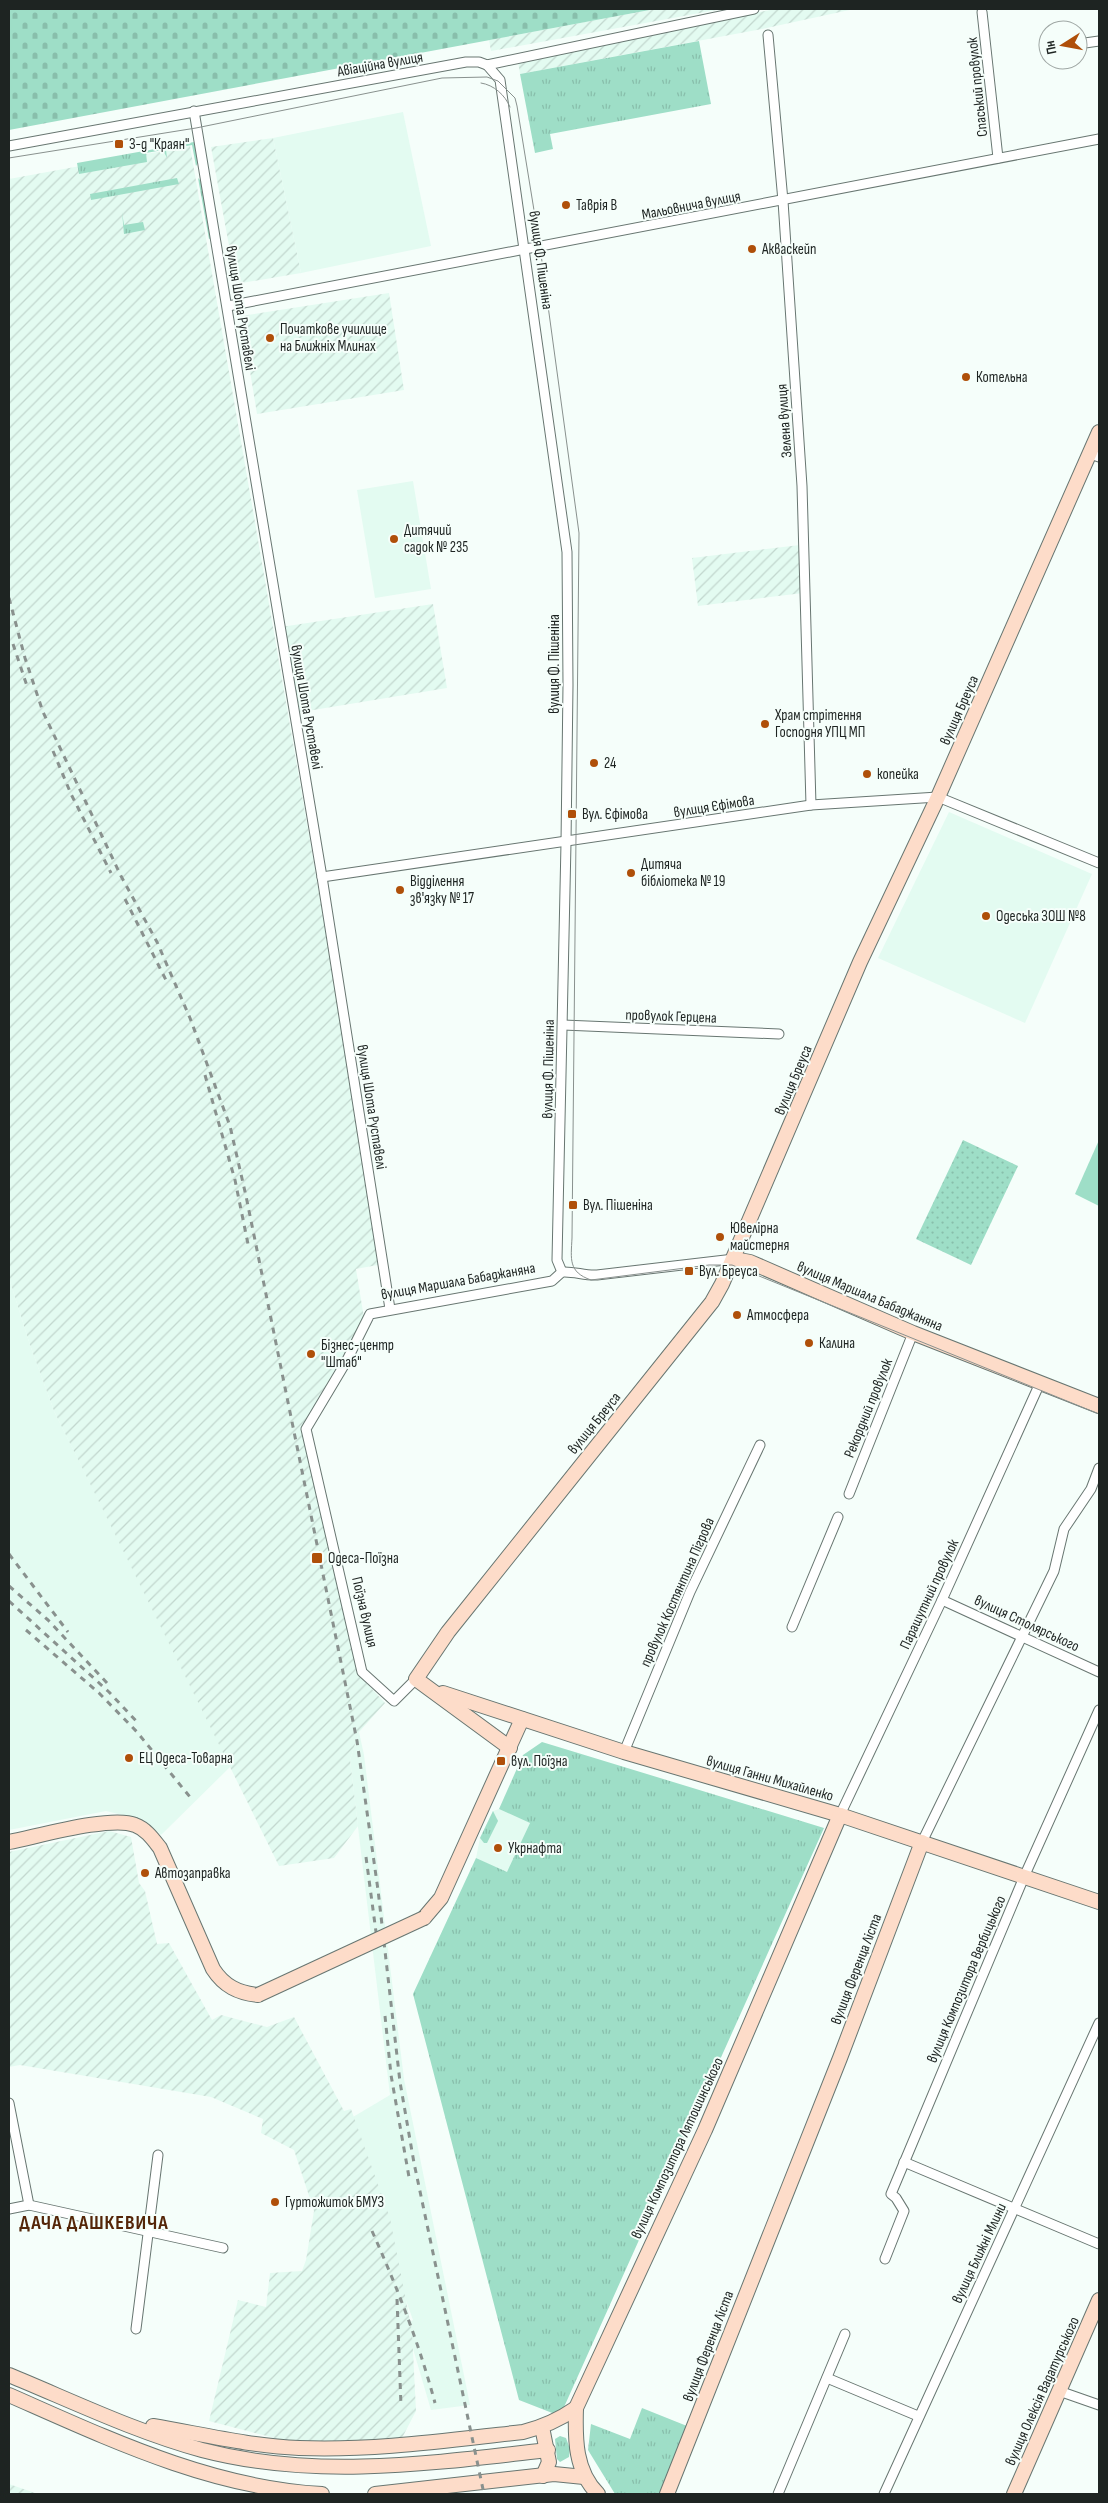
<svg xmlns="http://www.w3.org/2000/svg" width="1108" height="2503" font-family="'Sofia Sans Condensed',sans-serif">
<defs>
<pattern id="industrial-furrows" width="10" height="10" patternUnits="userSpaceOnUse" patternTransform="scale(1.25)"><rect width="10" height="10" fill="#e3fbf1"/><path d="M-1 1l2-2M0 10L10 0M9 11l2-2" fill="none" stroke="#c2d7ce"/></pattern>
<pattern id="grass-tufts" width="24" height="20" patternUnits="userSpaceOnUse" patternTransform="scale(1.25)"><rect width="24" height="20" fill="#9edec7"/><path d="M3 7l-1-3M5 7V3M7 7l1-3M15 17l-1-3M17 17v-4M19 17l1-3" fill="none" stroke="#88beab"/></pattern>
<pattern id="cemetery-stones" width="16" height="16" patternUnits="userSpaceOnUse" patternTransform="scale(1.25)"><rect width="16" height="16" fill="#9edec7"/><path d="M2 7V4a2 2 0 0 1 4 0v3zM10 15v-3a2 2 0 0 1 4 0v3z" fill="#88beab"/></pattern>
<pattern id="park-dots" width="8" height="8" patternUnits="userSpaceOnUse" patternTransform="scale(1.25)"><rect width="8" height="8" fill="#9edec7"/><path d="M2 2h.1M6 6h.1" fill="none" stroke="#88beab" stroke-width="1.8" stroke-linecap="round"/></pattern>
</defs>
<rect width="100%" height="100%" fill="#f5fefa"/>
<g fill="#e3fbf1">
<path d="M403,112L431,246L301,273L273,138Z"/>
<path d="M413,481L431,589L375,598L357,490Z"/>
<path d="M949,812L1092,874L1025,1023L878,958Z"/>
<path d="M9,1278L30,1345L54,1411L231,1766L161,1835L144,1820L106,1811L9,1830Z"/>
<path d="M359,1732L364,1755L404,2079L470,2405L431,2410L406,2325L413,2320L404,2295L387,2221L386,2212L353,2117L390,2095L350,1760Z"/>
<path d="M499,1809L530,1823L507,1873L476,1858L480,1838L493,1811Z"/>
</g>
<g fill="url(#industrial-furrows)">
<path d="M655,9H722L491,51L489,40Z"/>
<path d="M776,9H854L762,29L520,74L517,55Z"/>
<path d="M273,138L301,273L236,284L211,147Z"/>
<path d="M190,146L383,1264L356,1269L364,1318L303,1426L358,1674L385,1703L359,1732L350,1760L358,1826L334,1858L279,1866L54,1411L30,1345L9,1278V179Z"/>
<path d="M389,293L404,390L257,414L241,316Z"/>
<path d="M800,545L803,593L698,606L692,558Z"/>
<path d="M433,604L447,688L295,713L281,627Z"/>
<path d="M109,1831L131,1837L139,1883L145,1891L157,1944L169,1943L212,2020L221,2015L267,2027L294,2017L344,2111L351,2109L390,2218L412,2331L416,2411L402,2438L356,2445L298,2444L209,2421L238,2300L266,2307L270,2273L302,2271L306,2260L314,2211L294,2150L261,2133L263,2119L211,2097L20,2065L9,2067V1852Z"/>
<path d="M9,2484L38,2494H9Z"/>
</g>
<g fill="url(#grass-tufts)">
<path d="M699,41L711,104L550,134L553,149L535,153L520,74Z"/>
<path d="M194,142L198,163L196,166L192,145L166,150L167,158L163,150L146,153L147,162L79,174L77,163Z"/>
<path d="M177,178L179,184L91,200L90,194Z"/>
<path d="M198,178L201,181L212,238L209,239Z"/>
<path d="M122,212L124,225L143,222L145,230L124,234Z"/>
<path d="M542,1742L824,1828L560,2416L519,2400L413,1994L476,1858L507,1872L530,1823L499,1809L523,1755Z"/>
<path d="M493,1811L498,1821L487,1843H484L480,1838Z"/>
<path d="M642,2408L687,2426L661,2494H615L588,2450L591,2424L630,2439Z"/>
<path d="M560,2436L566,2438L570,2449L569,2457L560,2462L557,2459L555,2439Z"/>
</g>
<path fill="url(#cemetery-stones)" d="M9,9H655L9,130Z"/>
<path fill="url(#park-dots)" d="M963,1140L1018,1166L971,1265L916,1239Z"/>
<path fill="#9edec7" d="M1099,1140V1206L1075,1194Z"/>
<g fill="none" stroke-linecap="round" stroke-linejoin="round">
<g stroke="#687671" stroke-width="11">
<g id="street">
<path d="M982,12L998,158"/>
<path d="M768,35L783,201L802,486L811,805"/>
<path d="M1078,44L1099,41"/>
<path d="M487,65L500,80L567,552L568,685L566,843L557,1260L562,1272"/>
<path d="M194,111L322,877L390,1309"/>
<path d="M9,146L466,62H479L487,65L754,9"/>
<path d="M228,306L1099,139"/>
<path d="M1090,454L1099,457"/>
<path d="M322,877L811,805L938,797L1099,863"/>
<path d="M563,1025L779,1034"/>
<path d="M849,1494L913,1333"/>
<path d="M942,1600L1099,1672"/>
<path d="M792,1627L838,1517"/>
<path d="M416,1679L394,1701L362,1672L306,1429L346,1362L370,1314L552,1281L562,1272C574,1271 585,1276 597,1275L734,1259"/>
<path d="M624,1752L690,1592L760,1445"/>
<path d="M840,1815L942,1600L1040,1383"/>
<path d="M922,1842L1054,1571L1064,1529L1091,1489L1099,1468"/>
<path d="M9,2103L29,2205"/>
<path d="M904,2162L1099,2244"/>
<path d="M9,2209L29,2205L223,2248"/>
<path d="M885,2259L904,2211L896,2198L891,2194L1024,1877L1099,1710"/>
<path d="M136,2329L158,2155"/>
<path d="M827,2378L918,2416"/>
<path d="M1059,2391L1099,2405"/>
<path d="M778,2494L845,2334"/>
<path d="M884,2494L1099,2023"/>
</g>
</g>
<g stroke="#687671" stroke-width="16">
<g id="secondary">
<path d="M734,1259L750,1262L913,1333L1099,1406"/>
<path d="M443,1693L624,1752L840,1815L1099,1902"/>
<path d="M510,1748L416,1679L448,1632L712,1302L722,1284L860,962L938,797L1099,432"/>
<path d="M9,1842C36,1837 111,1815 135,1825C146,1829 153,1839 160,1848L213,1969C224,1986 238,1993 258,1995"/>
<path d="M424,1918L441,1898L522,1719"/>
<path d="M9,2375C72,2401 136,2432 202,2450C317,2480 433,2463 548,2450"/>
<path d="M9,2395C109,2439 211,2488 322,2494"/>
<path d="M153,2426C201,2434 250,2446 299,2448C374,2451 449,2440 523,2432C543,2427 559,2420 576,2408"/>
<path d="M542,2427L549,2462L543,2476"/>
<path d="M375,2494L554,2474L584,2477"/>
<path d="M598,2494C575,2471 575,2439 576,2408L705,2130L840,1815"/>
<path d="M667,2494L840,2058L922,1842"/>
<path d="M1014,2494L1099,2300"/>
</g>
</g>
<use href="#street" stroke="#fff" stroke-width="9"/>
<use href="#secondary" stroke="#fddcc9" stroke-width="14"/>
<g stroke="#89918e" stroke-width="1">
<path d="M481,83C494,85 505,95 510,107"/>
<path d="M9,158L196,128L442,78L487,77L498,81L515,98L517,106L540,247L579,533L572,1238C571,1259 568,1272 591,1280L709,1265H732L1099,1414"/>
</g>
<g stroke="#89918e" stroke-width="3" stroke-dasharray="6 6" stroke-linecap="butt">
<path d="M9,598L25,658L43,712L121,876L157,942L190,1018L230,1126L246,1196L357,1741L378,1890L400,2082L414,2163L484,2494"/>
<path d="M13,644L27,686"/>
<path d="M53,751L71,794L111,873"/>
<path d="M125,899L168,984"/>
<path d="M205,1075L235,1180L248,1244"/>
<path d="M9,1554L68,1632"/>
<path d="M9,1586L48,1620L108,1684"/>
<path d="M9,1601L109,1692L138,1723"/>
<path d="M26,1630L99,1693L137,1732L190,1797"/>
<path d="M366,1857L376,1932"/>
<path d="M385,2016L391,2075L409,2177"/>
<path d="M372,2231C397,2287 419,2343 435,2403"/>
<path d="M397,2299L401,2406"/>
</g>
<g stroke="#687671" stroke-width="16" stroke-linecap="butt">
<path id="secondary-bridge" d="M258,1995L424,1918"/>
</g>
<use href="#secondary-bridge" stroke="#fddcc9" stroke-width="14"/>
</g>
<g fill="#af4f09" stroke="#f5fefa" stroke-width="2">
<rect x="114" y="139" width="10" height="10" rx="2.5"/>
<circle cx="566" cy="205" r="5"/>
<circle cx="752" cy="249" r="5"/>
<circle cx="270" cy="338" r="5"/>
<circle cx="966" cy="377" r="5"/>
<circle cx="394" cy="539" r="5"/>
<circle cx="765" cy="724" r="5"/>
<circle cx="594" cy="763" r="5"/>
<circle cx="867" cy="774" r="5"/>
<rect x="567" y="809" width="10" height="10" rx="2.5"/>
<circle cx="631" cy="873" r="5"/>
<circle cx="400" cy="890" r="5"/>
<circle cx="986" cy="916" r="5"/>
<rect x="568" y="1200" width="10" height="10" rx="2.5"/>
<circle cx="720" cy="1237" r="5"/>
<rect x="684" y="1266" width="10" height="10" rx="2.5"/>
<circle cx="737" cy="1315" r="5"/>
<circle cx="809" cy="1343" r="5"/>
<circle cx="311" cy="1354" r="5"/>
<rect x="311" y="1552" width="12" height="12" rx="2.5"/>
<circle cx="129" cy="1758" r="5"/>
<rect x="496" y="1756" width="10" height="10" rx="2.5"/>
<circle cx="498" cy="1848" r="5"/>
<circle cx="145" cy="1873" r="5"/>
<circle cx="275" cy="2202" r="5"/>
</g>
<g text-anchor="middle" stroke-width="4" stroke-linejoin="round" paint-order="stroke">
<g font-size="15" fill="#1e2422" stroke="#f5fefa">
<text transform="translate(380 64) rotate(-10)" y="5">Авіаційна вулиця</text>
<text transform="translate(977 87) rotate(-96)" y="5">Спаський провулок</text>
<text transform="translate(691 205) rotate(-11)" y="5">Мальовнича вулиця</text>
<text transform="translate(541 260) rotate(82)" y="5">вулиця Ф. Пішеніна</text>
<text transform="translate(241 308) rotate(81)" y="5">вулиця Шота Руставелі</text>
<text transform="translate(784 421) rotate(-94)" y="5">Зелена вулиця</text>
<text transform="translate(554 664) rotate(-90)" y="5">вулиця Ф. Пішеніна</text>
<text transform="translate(307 707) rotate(80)" y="5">вулиця Шота Руставелі</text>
<text transform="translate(959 710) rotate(-66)" y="5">вулиця Бреуса</text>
<text transform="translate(714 806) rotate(-9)" y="5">вулиця Єфімова</text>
<text transform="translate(671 1016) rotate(2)" y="5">провулок Герцена</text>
<text transform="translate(548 1069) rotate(-89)" y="5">вулиця Ф. Пішеніна</text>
<text transform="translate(793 1080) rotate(-67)" y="5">вулиця Бреуса</text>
<text transform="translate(372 1107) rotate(81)" y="5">вулиця Шота Руставелі</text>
<text transform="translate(458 1281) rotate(-10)" y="5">вулиця Маршала Бабаджаняна</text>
<text transform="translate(870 1296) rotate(23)" y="5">вулиця Маршала Бабаджаняна</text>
<text transform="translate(868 1408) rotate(-68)" y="5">Рекордний провулок</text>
<text transform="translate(594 1423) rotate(-51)" y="5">вулиця Бреуса</text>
<text transform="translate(677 1592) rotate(-66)" y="5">провулок Костянтина Пігрова</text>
<text transform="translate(929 1594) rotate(-65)" y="5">Парашутний провулок</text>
<text transform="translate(365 1612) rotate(77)" y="5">Поїзна вулиця</text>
<text transform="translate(1027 1623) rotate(25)" y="5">вулиця Столярського</text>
<text transform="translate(770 1778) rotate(16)" y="5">вулиця Ганни Михайленко</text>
<text transform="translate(856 1969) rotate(-69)" y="5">вулиця Ференца Ліста</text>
<text transform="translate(966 1979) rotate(-67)" y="5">вулиця Композитора Вербицького</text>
<text transform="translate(677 2148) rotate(-65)" y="5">вулиця Композитора Лятошинського</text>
<text transform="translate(979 2253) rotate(-65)" y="5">вулиця Ближні Млини</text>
<text transform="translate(708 2346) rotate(-69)" y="5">вулиця Ференца Ліста</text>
<text transform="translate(1042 2391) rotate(-66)" y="5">вулиця Олексія Вадатурського</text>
</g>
<g font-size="15" fill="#1e2422" stroke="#f5fefa" text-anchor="start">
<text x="129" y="149">З-д "Краян"</text>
<text x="576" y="210">Таврія В</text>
<text x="762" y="254">Акваскейп</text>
<text x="280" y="334">Початкове училище<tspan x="280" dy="17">на Ближніх Млинах</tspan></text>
<text x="976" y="382">Котельна</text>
<text x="404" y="535">Дитячий<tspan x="404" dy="17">садок № 235</tspan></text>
<text x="775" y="720">Храм стрітення<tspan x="775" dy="17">Господня УПЦ МП</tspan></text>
<text x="604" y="768">24</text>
<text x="877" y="779">копейка</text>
<text x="582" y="819">Вул. Єфімова</text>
<text x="641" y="869">Дитяча<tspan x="641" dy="17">бібліотека № 19</tspan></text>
<text x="410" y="886">Відділення<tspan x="410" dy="17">зв'язку № 17</tspan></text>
<text x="996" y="921">Одеська ЗОШ №8</text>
<text x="583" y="1210">Вул. Пішеніна</text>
<text x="730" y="1233">Ювелірна<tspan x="730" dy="17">майстерня</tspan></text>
<text x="699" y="1276">Вул. Бреуса</text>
<text x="747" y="1320">Атмосфера</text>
<text x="819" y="1348">Калина</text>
<text x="321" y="1350">Бізнес-центр<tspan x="321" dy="17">"Штаб"</tspan></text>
<text x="328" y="1563">Одеса-Поїзна</text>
<text x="139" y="1763">ЕЦ Одеса-Товарна</text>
<text x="511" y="1766">вул. Поїзна</text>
<text x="508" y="1853">Укрнафта</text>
<text x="155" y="1878">Автозаправка</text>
<text x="285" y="2207">Гуртожиток БМУЗ</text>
</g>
<g font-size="20" font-weight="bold" letter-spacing="1" fill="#542508" stroke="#f5fefa">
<text x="94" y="2229">ДАЧА ДАШКЕВИЧА</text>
</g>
</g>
<rect width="1108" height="2503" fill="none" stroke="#1e2422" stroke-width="20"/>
<g transform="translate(1063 45) rotate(259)"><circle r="24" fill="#f5fefa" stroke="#9fa7a4"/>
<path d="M0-4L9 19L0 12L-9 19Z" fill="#af4f09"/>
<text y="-8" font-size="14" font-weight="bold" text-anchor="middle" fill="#1e2422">Пн</text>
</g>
</svg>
